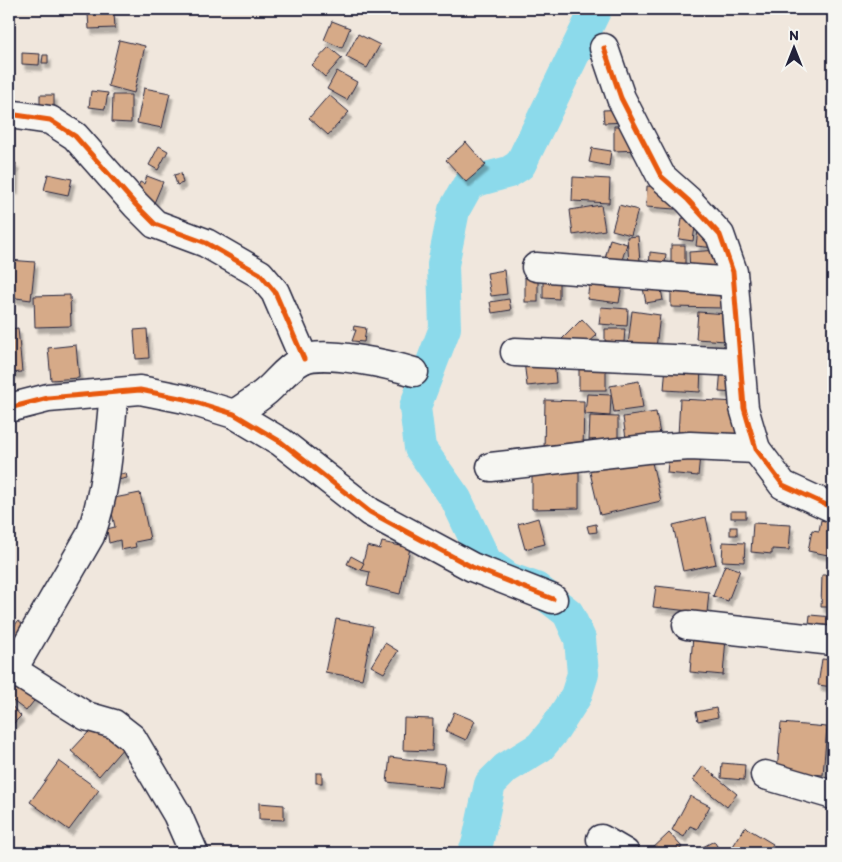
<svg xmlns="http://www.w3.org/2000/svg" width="842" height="862" font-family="Itim,sans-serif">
<defs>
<filter id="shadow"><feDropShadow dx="3" dy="5.5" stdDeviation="1" flood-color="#0004"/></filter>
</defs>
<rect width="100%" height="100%" fill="#f0e7dd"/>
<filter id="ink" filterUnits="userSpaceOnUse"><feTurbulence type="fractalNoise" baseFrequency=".02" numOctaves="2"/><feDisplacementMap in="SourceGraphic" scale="10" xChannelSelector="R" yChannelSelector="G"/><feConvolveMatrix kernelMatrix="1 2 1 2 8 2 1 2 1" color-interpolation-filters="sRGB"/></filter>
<g filter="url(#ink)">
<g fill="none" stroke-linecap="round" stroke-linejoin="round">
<path stroke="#8cdaeb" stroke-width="32" d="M473,853L477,845L490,784L506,768L540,747L555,729L576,696L583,674L580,639L568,613L536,588L508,578L486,562L456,499L420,448L415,407L445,328L443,265L454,210L468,185L479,180L509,172L520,165L596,9"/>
</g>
<g fill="#d6aa88" stroke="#22223b" filter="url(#shadow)">
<path d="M114,13L115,28L89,29L88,14Z"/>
<path d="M332,21L350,28L342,48L324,40Z"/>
<path d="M358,34L380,45L367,68L346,57Z"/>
<path d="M119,40L145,46L134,93L108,86Z"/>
<path d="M329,47L342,58L325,77L312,65Z"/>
<path d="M22,53L40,54L39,65L22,64Z"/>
<path d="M43,55H48V63H42Z"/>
<path d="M337,71L357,82L347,100L327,89Z"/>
<path d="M144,88L170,93L162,128L137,123Z"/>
<path d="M91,91L108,93L105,109L89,107Z"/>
<rect x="40" y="95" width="14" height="20"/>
<path d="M113,95H131V123L112,122Z"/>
<path d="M329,95L349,112L328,135L309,118Z"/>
<path d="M627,109L628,122L604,123L603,110Z"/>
<path d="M614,126H639V150L614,151Z"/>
<path d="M466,142L486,165L466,182L446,160Z"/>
<path d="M159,146L168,151L158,170L149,165Z"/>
<path d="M592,148L611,151L609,166L589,162Z"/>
<path d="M9,163H16L15,189H9Z"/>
<path d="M181,173L183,183L177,185L174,175Z"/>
<path d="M48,174L72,179L68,195L44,190Z"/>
<path d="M147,176L163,182L154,203L134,196L140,182L144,184Z"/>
<path d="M573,177L610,179L609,203L572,201Z"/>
<path d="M647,186L676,189L675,209L646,207Z"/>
<path d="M601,205L605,230L573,235L570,210Z"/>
<path d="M619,205L638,210L631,235L612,230Z"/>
<path d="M682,218L696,219L693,241L679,239Z"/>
<path d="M699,221L725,249L696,246Z"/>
<path d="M638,236L640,262L629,263L627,237Z"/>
<path d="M610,239L627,244L621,263L605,259Z"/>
<rect x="671" y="245" width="14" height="24"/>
<path d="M719,250L720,271L690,273L689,252Z"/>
<path d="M650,252L666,254L664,272L649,271Z"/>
<path d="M9,260L35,262L31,300L9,297Z"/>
<path d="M504,270L507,294L491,296L487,273Z"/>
<path d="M591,275L623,279L619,303L587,299Z"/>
<path d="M543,276H559V299L543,298Z"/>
<rect x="525" y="277" width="13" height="25"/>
<path d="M659,279L663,300L646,303L642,283Z"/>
<path d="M671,282L723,284V308L671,307Z"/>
<path d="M70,295L71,326L35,327L34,296Z"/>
<path d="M509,299L511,310L492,313L490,302Z"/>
<path d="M601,307L628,309L627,326L599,324Z"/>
<path d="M632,311L660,315L656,348L628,345Z"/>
<path d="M698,312L728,314L726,341L696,339Z"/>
<path d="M582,319L597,335L573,357L559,342Z"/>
<path d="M354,326L366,328L364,342L352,341L356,330H353Z"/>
<path d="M18,328L22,372L9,373V329Z"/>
<path d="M147,329L149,358L136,359L134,330Z"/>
<path d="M605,329H625L624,342L605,341Z"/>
<path d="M76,345L79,378L51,380L48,348Z"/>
<path d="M554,359L556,383L527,386L524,361Z"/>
<path d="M666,364L701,366L700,392L664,390Z"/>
<rect x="579" y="366" width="27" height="24"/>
<path d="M721,368L740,369L738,393L719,392Z"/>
<path d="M639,381L643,408L614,412L610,386Z"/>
<path d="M587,394L611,395L610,416L585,414Z"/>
<path d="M680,399L738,402L736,439L678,436Z"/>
<path d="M545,400L584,401L583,450H544Z"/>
<path d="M656,412L661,440L627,446L623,417Z"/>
<path d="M590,416L618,417V440H589Z"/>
<path d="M669,452L700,455L698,476L667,473Z"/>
<path d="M650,454L661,501L600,515L589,468Z"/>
<path d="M532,468H579V508L532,509Z"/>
<path d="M126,473L127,478L118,480L116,475Z"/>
<path d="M140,493L150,539L135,542L136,547L121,550L120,540L109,543L107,529L115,527L109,499Z"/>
<rect x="731" y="511" width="15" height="7"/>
<path d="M706,517L716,564L683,571L673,525Z"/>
<path d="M538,518L545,544L525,549L518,524Z"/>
<path d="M821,520L833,523V556L808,551L812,530L819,531Z"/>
<path d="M753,523L791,525L789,550L772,549V554L751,552Z"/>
<path d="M596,524L597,532L589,533L587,526Z"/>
<rect x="730" y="527" width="7" height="8"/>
<path d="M382,542L410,548L400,594L367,586L370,572L361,570L367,546L380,549Z"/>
<path d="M723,542L745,543L744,562L722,561Z"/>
<path d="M351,556L364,563L360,570L347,564Z"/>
<path d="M725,565L740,570L728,601L713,596Z"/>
<path d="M822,575H833V607H821Z"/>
<path d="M656,586L709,592L707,613L653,607Z"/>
<path d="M810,615L833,617V626L809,624Z"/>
<path d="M336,619L373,626L362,679L325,672Z"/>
<path d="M18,621L33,633L17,653L9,647V633Z"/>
<path d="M693,636L726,638L723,675L690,672Z"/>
<path d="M385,643L398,651L384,673L371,666Z"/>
<path d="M822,659L833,660V687L818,685Z"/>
<path d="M22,678L41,692L26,711L9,698V694Z"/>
<path d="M9,703L21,716L9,728Z"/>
<path d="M716,708L718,717L698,721L696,712Z"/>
<path d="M454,712L475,721L466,740L446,731Z"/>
<path d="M404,718L433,719L432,751L403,750Z"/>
<path d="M97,723L124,747L99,776L71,751Z"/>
<path d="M781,723L827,727L823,775L777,772Z"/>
<path d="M390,757L445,764L442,788L387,782Z"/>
<path d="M59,761L99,790L69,830L30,802Z"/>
<path d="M722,763L745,765L744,780L721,778Z"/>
<path d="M703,766L737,794L727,807L693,780Z"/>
<rect x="316" y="773" width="6" height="10"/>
<path d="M690,796L710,806L697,829L690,826L684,837L672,830Z"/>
<path d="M259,803L284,805V820L259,819Z"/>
<path d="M745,827L773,844L768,853H733L730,851Z"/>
<path d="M669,833L682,847L675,853H652L650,851Z"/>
<path d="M714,841L721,853H692Z"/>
</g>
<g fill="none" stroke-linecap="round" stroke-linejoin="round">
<g stroke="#22223b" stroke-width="31">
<g id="minor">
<path d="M604,48L621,98L661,176L688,200L720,235L733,272L744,408L756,449L783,485L833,508"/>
<path d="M9,114L50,120L75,136L136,205L155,224L206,243L260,274L275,292L304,359"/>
<path d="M536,267L734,282"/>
<path d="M515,352L740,362"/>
<path d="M9,408L48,398L140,390L185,399L234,414L281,442L370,512L472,567L553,599"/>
<path d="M234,414C246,406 260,398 271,387C281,377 289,367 302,360C322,349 392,365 414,372"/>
<path d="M491,467L646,449L690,446L756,449"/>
<path d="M687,625L833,641"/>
<path d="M13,670L86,716L114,724L132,738L177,814L194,853"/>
<path d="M9,676L90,536C107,491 109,441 114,393"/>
<path d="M765,775L833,795"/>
<path d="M601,839L625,853"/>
</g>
</g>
<use href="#minor" stroke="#f6f6f2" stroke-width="28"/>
<g stroke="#f6f6f2" stroke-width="8">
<g id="cycleway">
<path d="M604,48L621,98L661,176L688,200L720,235L733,272L744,408L756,449L783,485L833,508"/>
<path d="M9,114L50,120L75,136L136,205L155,224L206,243L260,274L275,292L304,359"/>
<path d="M9,408L48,398L140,390L185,399L234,414L281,442L370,512L472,567L553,599"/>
</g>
</g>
<use href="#cycleway" stroke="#e8590c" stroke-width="5"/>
</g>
</g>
<rect width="842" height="862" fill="none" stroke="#f6f6f2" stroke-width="30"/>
<rect x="15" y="15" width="812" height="832" fill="none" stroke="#22223b" stroke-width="2" filter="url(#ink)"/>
<g transform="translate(794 48)" stroke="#f6f6f2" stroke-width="4" paint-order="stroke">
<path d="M0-4L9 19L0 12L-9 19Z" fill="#22223b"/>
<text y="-8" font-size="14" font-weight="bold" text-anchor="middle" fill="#22223b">N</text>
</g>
</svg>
